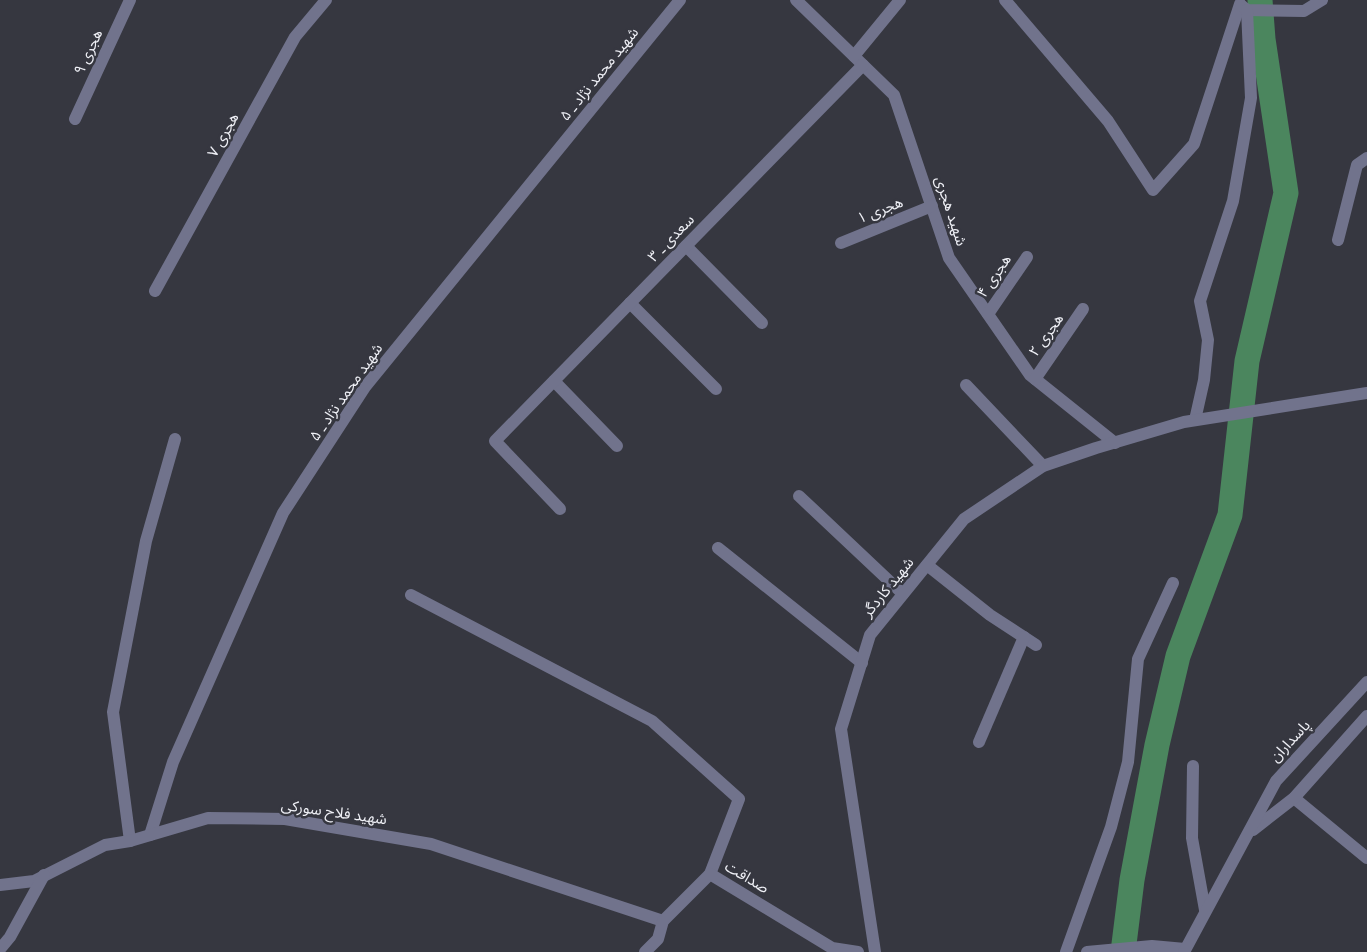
<svg xmlns="http://www.w3.org/2000/svg" width="1367" height="952" font-family="'Golos Text','Noto Sans Arabic',sans-serif">
<rect width="100%" height="100%" fill="#363740"/>
<g fill="none" stroke-linecap="round" stroke-linejoin="round">
<path stroke="#4b865e" stroke-width="25" d="M1123,952L1132,880L1157,745L1178,656L1230,515L1247,361L1286,193L1263,39L1260,0"/>
<g stroke="#71738c" stroke-width="12">
<path d="M796,0L894,95L949,258L1030,375L1115,443"/>
<path d="M1005,0L1108,121L1153,190L1194,144L1240,4"/>
<path d="M1241,5L1247,10L1304,11L1322,0"/>
<path d="M854,56L900,0"/>
<path d="M75,119L130,0"/>
<path d="M1338,240L1357,165L1367,158"/>
<path d="M841,243L932,206"/>
<path d="M686,246L762,323"/>
<path d="M155,291L295,37L326,0"/>
<path d="M630,303L716,389"/>
<path d="M988,314L1027,257"/>
<path d="M1035,379L1083,309"/>
<path d="M554,381L617,446"/>
<path d="M966,385L1043,466"/>
<path d="M1195,420L1204,380L1208,340L1200,301L1233,201L1251,98L1247,10"/>
<path d="M799,496L903,594"/>
<path d="M560,509L495,441L863,65"/>
<path d="M718,548L862,663"/>
<path d="M927,565L990,615L1036,645"/>
<path d="M411,595L652,721L739,799L710,874"/>
<path d="M979,742L1024,637"/>
<path d="M1193,766L1192,838L1205,910"/>
<path d="M1294,798L1367,858"/>
<path d="M1253,830L1294,798L1367,716"/>
<path d="M150,835L173,762L283,513L365,387L680,0"/>
<path d="M130,841L113,712L146,541L175,439"/>
<path d="M0,885L34,881L105,845L130,841L208,818L285,819L431,844L663,921"/>
<path d="M0,949L10,937L44,875"/>
<path d="M645,952L658,939L663,921L710,874L832,948L858,952"/>
<path d="M875,952L841,729L870,635L964,519L1043,466L1096,448L1184,422L1367,393"/>
<path d="M1066,952L1111,827L1128,762L1138,659L1173,583"/>
<path d="M1087,952L1152,946L1185,949"/>
<path d="M1184,952L1276,781L1367,682"/>
</g>
</g>
<g text-anchor="middle" stroke-width="5" stroke-linejoin="round" paint-order="stroke">
<g font-size="15" fill="#eff0f6" stroke="#363740">
<text transform="translate(88 52) rotate(-65)" y="5">هجری ۹</text>
<text transform="translate(599 74) rotate(-51)" y="5">شهید محمد نژاد ـ ۵</text>
<text transform="translate(223 135) rotate(-61)" y="5">هجری ۷</text>
<text transform="translate(880 210) rotate(-22)" y="5">هجری ۱</text>
<text transform="translate(951 211) rotate(72)" y="5">شهید هجری</text>
<text transform="translate(671 238) rotate(-46)" y="5">سعدی ـ ۳</text>
<text transform="translate(994 276) rotate(-56)" y="5">هجری ۴</text>
<text transform="translate(1046 335) rotate(-55)" y="5">هجری ۲</text>
<text transform="translate(346 392) rotate(-55)" y="5">شهید محمد نژاد ـ ۵</text>
<text transform="translate(888 587) rotate(-51)" y="5">شهید کاردگر</text>
<text transform="translate(1290 741) rotate(-47)" y="5">پاسداران</text>
<text transform="translate(334 812) rotate(8)" y="5">شهید فلاح سورکی</text>
<text transform="translate(747 877) rotate(31)" y="5">صداقت</text>
</g>
</g>
</svg>
